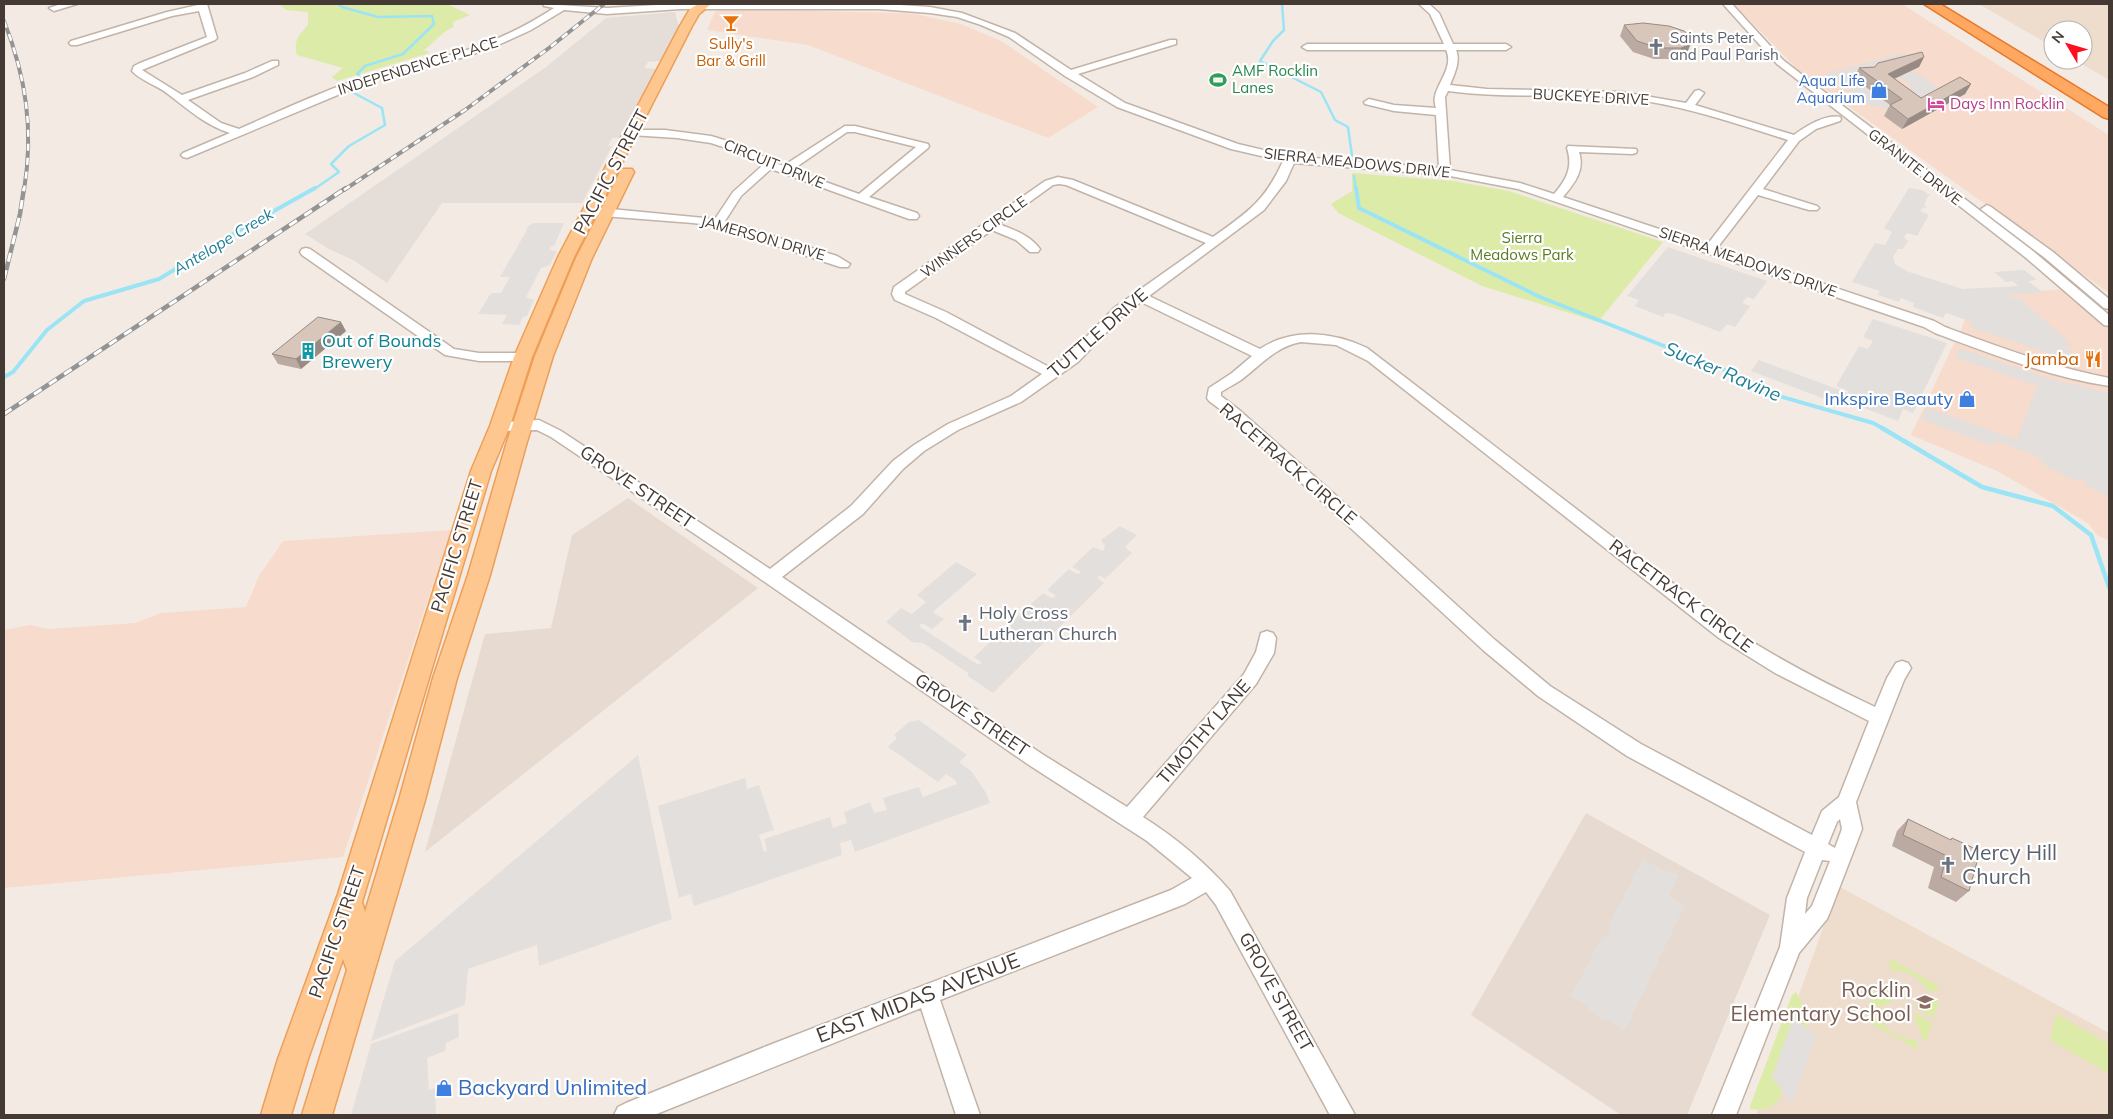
<svg xmlns="http://www.w3.org/2000/svg" width="2113" height="1119" font-family="Mulish,sans-serif">
<rect width="100%" height="100%" fill="#f3ebe3"/>
<g fill="#e7dbd1">
<path d="M628,498L758,588L425,852L485,634L551,628L572,535Z"/>
<path d="M1586,813L1770,915L1687,1115H1621L1471,1015Z"/>
</g>
<g fill="#f7dbcc">
<path d="M1734,4H1902L2109,135V293L1798,70Z"/>
<path d="M725,9L895,13L915,14L961,24L1003,42L1098,107L1048,138L808,45L707,30L715,12Z"/>
<path d="M2066,289L2109,328V378L2071,371L1959,335L1974,296Z"/>
<path d="M1955,341L2049,373L2109,388V541L2097,535L2088,523L1997,471L1911,435Z"/>
<path d="M451,530L343,857L4,888V630L30,625L49,629L135,623L162,613L246,607L259,576L283,541Z"/>
</g>
<path fill="#e5ddd8" d="M675,12L679,27L660,61L648,62L644,68L656,69L619,138H612L608,146H612L582,203H442L387,283L353,260L329,249L305,234L546,67L606,18Z"/>
<g fill="#edc">
<path d="M1979,4H2109V80L2075,60H2083V30H2053V47Z"/>
<path d="M1838,886L2109,1033V1115H1756Z"/>
</g>
<g fill="#dceba8">
<path d="M279,4H447L470,15L453,22V27C439,34 437,41 424,50L429,52L426,54L337,81L332,77L343,68L297,55C293,41 299,35 308,25V12L286,10Z"/>
<path d="M1352,173L1453,181L1509,191L1663,242L1598,322L1482,286L1338,213L1331,204L1352,191Z"/>
<path d="M1889,958L1939,986V988L1930,993C1921,979 1909,970 1891,970Z"/>
<path d="M1875,990L1892,1000L1893,1002L1869,1010L1868,1007Z"/>
<path d="M1796,992L1805,1009L1808,1027H1805L1795,1015L1772,1077L1782,1091C1780,1106 1764,1112 1750,1109V1106L1792,995Z"/>
<path d="M1936,998L1939,1001L1933,1018L1914,1007Z"/>
<path d="M1913,1012L1932,1023L1926,1042L1923,1040Z"/>
<path d="M2056,1014L2109,1044V1074L2050,1040Z"/>
<path d="M1876,1015C1887,1031 1898,1039 1917,1040L1918,1050L1868,1022Z"/>
</g>
<g fill="#e3dfdc" fill-rule="evenodd">
<path d="M1904,53L1918,62L1905,65L1943,91L1898,115L1880,106L1872,107L1825,74ZM1898,76L1912,87L1897,95L1888,104L1855,79Z"/>
<path d="M1909,188L1922,190L1931,196H1928L1924,205L1927,207L1922,208L1920,211L1929,215L1917,236L1907,233L1904,237L1908,241L1903,249H1898L1893,257L1895,264L1909,272L1963,289L2018,286L2013,281L2006,282L1994,272L2024,270L2037,280L2028,281L2043,292L2008,295L2012,299L2018,298L2023,301L2072,345L2062,347L2073,350L2071,356L2061,352L2059,356L2054,355L1970,327L1972,322L1946,313L1943,318L1913,307L1914,303L1901,298L1899,302L1878,295L1880,291L1852,282L1875,243L1885,245L1892,232L1884,228Z"/>
<path d="M534,223H564L554,246H551L550,250L557,251L550,265L541,268L526,297L534,300L527,316L523,317L519,325L502,324L507,315L478,314L491,293H501L510,277H500L527,230L526,229L528,226Z"/>
<path d="M1668,247L1767,281L1754,299L1747,297L1742,303L1750,306L1735,327L1727,324L1720,332L1673,314L1666,313L1663,317L1635,306L1639,300L1627,296Z"/>
<path d="M1873,319L1947,343L1913,413L1903,409L1898,421L1843,400L1840,405L1751,371L1759,360L1848,393V391L1836,386L1859,346L1868,349L1873,341L1863,337Z"/>
<path d="M1959,348L2047,378L2109,393V497L2083,484L2087,480L2082,478L2078,482L2044,465L2042,461L2034,455L1995,440L1992,446L1921,419L1926,407L2017,440L2037,386L1955,357Z"/>
<path d="M1120,526L1137,535L1125,547L1132,553L1105,579L1100,576L1097,577L1104,583L993,693L968,676V673L923,643L912,642L886,622L901,608L912,614L926,602L917,595L956,562L977,574L934,611V613L944,619L932,629L924,624H920V627L977,664H981V662L974,657L1043,593L1052,598L1055,597V595L1047,590L1069,569L1077,574L1080,573V571L1072,567L1093,547L1103,551L1105,546L1101,540Z"/>
<path d="M919,720L967,755L959,762L972,772L986,793L990,803L855,852L851,840L840,843L842,855L694,906L691,894L679,898L658,806L745,778L747,789L759,785L774,830L759,835L764,852L767,851L764,839L830,817L833,828L847,823L844,812L870,802L874,813L887,810L883,798L919,787L923,797L957,784L955,780L946,774L938,782L888,747L897,738L894,735L909,722Z"/>
<path d="M638,755L672,919L539,966L537,945L468,969L465,1005L371,1041L395,961Z"/>
<path d="M1643,859L1668,873L1669,870L1679,875L1669,895L1685,905L1625,1031L1608,1020L1605,1021L1588,1010V1006L1571,996L1602,937L1608,936L1611,931L1608,926Z"/>
<path d="M458,1013L459,1037L446,1043L445,1051L427,1058L429,1090L435,1088L436,1115H351L371,1044Z"/>
<path d="M1794,1015L1816,1037L1792,1104L1772,1077Z"/>
</g>
<g fill="none" stroke-linecap="round" stroke-linejoin="round">
<g stroke="#9ae4f6" stroke-width="2.5">
<path d="M338,4L342,7L378,17L432,16L434,24L403,54L365,66L357,74L359,75"/>
<path d="M1282,4L1284,30L1273,41L1260,61L1321,92L1335,120L1348,127L1352,156"/>
<path d="M1354,176L1356,190"/>
<path d="M313,190L339,172L331,164L349,146L385,125L382,108L352,92"/>
</g>
<g stroke="#9ae4f6" stroke-width="4">
<path d="M1356,188L1359,208L1540,297L1735,374L1765,392L1873,423L1884,429"/>
<path d="M4,377L13,372L47,330L84,301L159,279L240,230L315,188"/>
</g>
<path stroke="#9ae4f6" stroke-width="4.5" d="M1882,428L1982,487L2053,506L2091,535L2109,587"/>
<g stroke="#c2b3a8" stroke-width="3">
<g id="minor">
<path d="M61,4H77L54,11L49,8Z"/>
<path d="M198,4H207L217,38L215,40L142,70L182,95L245,73L272,61H278V65L253,77L188,100L221,123L239,129C286,108 332,87 380,72C404,64 430,60 454,54C490,44 523,28 554,8L544,6L543,4L607,8L673,4H885L930,7L962,13L1015,33L1071,70L1170,40H1176V44L1078,74L1125,103L1238,144L1289,156L1439,168L1436,115L1394,111L1365,104L1364,102L1369,99L1394,105L1436,108C1435,105 1434,100 1435,96C1438,82 1454,66 1446,50H1307L1302,47L1307,44H1444L1430,14L1419,4H1429L1439,13L1453,44H1506L1511,47L1506,50H1456C1461,61 1454,75 1450,85L1487,89L1622,92L1686,103L1695,91L1699,90L1704,93L1695,105L1794,135C1805,127 1825,114 1840,117L1841,119L1840,121L1816,129L1799,141L1763,189L1817,206L1819,208L1817,210H1809L1758,195L1717,248L1934,321L1945,327C1999,347 2052,367 2109,378V386C2049,377 1992,354 1935,333L1924,327L1518,189L1445,175L1294,163L1286,181L1264,210L1149,296L1260,349C1293,327 1333,332 1367,348L1731,628C1777,659 1826,684 1875,707L1887,678L1896,663L1902,661L1908,663L1911,668L1904,680L1856,802L1862,829L1830,912L1827,919L1799,953L1736,1115H1712L1780,947L1787,898L1805,852L1627,756L1538,696L1483,650L1228,415L1209,401L1207,398L1209,388L1232,373L1252,356L1141,302L1124,314L1078,362L1021,402L958,430L924,451L903,469L863,514L782,577L1042,754L1127,807L1244,674L1256,652L1261,633L1267,631L1273,633L1276,638L1274,653L1256,684L1143,817C1176,838 1205,862 1230,891L1355,1115H1330L1216,905L1206,892L1185,904L940,1000L980,1115H956L921,1008L654,1115H614L618,1107L626,1103L767,1046L1171,890L1192,878L1147,841L1029,765L723,553L551,437L537,430L500,431L495,429L493,426L495,423L539,420L561,431L770,569L851,506L893,461L914,445L948,424L1011,396L1042,374L936,318L895,300L892,294L894,287L1045,181L1058,177L1073,180L1213,237C1248,212 1265,201 1283,161L1231,149L1117,107L1065,76L1009,37L981,25L957,17L930,13L879,9H680L607,14L564,10L531,30L496,46L461,58L400,72L364,84L187,158L183,157L181,155L183,153L230,133C205,125 189,110 168,94C157,85 141,81 132,71L134,66L140,63L207,37L199,11L172,16L77,45H71L69,43L71,41L167,12L198,5ZM1448,91C1506,99 1564,93 1623,98C1680,104 1734,123 1788,140L1707,245L1563,197C1575,183 1585,170 1579,152L1632,154L1636,153L1637,151L1636,149L1568,146L1567,148C1573,167 1567,179 1554,194L1520,183L1450,170L1445,97ZM1059,184L1066,185L1206,243L1114,308L1068,356L1051,368L946,312L905,294V292L992,230L1016,240L1030,252H1038L1040,249C1030,235 1014,230 999,224L1053,185ZM1301,342L1336,345L1368,361L1719,638L1775,673L1869,721L1839,797L1822,811L1812,835L1641,744L1550,686L1495,640L1331,491L1238,409L1221,396V392C1227,388 1235,384 1241,380C1261,365 1275,347 1301,342ZM1840,819L1842,829L1835,848L1828,844L1837,822ZM1822,860L1830,861L1812,906L1805,914L1807,898Z"/>
<path d="M1723,4H1732L1783,60L1801,74L2033,251L2109,315V326L2104,325L2025,257L1777,64Z"/>
<path d="M845,126H855L928,144L929,146L928,148L869,197L917,213L919,216L917,219H909L771,169L741,196L725,221L837,256L850,264L848,267H840L716,226L693,223L590,215L584,211L590,207L715,219L733,192L763,165L735,151L711,143L677,138L631,135L626,132L627,130H665L711,136L734,143L783,166ZM847,132H855L916,147L859,194L792,170Z"/>
<path d="M1987,205L1991,207L2053,252L2109,299V309L2104,308L2045,258L1983,211L1981,209Z"/>
<path d="M306,248L310,249L454,349L479,353H523L530,357L523,361H479L445,355L302,255L300,252L302,249Z"/>
</g>
</g>
<g stroke="#ed9f58" stroke-width="3">
<path id="major" d="M698,4H711L699,14L692,26L574,257L532,357L510,426L491,471L362,902L365,912L399,800L433,678L468,575L506,445L535,356L576,258L620,172L622,169H632L634,172L592,258L553,356L526,445L490,575L457,678L425,800L332,1115H302L347,970L343,959L308,1059L291,1115H261L278,1059L338,894L471,471L490,426L514,357L558,257L680,26L690,9Z"/>
</g>
<g stroke="#e97727" stroke-width="3">
<path id="highway" d="M1924,4H1940L2109,107V119L2103,117Z"/>
</g>
<use href="#minor" fill="#fff" fill-rule="evenodd"/>
<use href="#major" fill="#ffc790" fill-rule="evenodd"/>
<use href="#highway" fill="#ffa862" fill-rule="evenodd"/>
<g stroke="#949494" stroke-width="4">
<g id="rail-far1">
<path d="M4,21C26,77 34,130 24,190"/>
<path d="M344,190L465,110L549,48L604,4"/>
</g>
</g>
<g stroke="#949494" stroke-width="4.5">
<g id="rail">
<path d="M4,279L20,214L24,188"/>
<path d="M4,414L346,188"/>
</g>
</g>
<use href="#rail-far1" stroke="#fff" stroke-width="2.5" stroke-dasharray="7" stroke-linecap="butt"/>
<use href="#rail" stroke="#fff" stroke-width="3" stroke-dasharray="9" stroke-linecap="butt"/>
</g>
<g fill="#baaaa1">
<path d="M1624,25L1669,26L1686,55L1677,59H1654L1633,52L1620,36Z"/>
<path d="M1924,57L1919,67L1894,79L1921,98L1971,84L1965,94L1902,129L1884,116L1890,105L1854,78L1859,68L1875,67Z"/>
<path d="M346,331L301,369L278,364L272,354Z"/>
<path d="M1908,819L1950,840L1952,838L1969,891L1956,902L1928,888L1934,867L1892,846L1897,831Z"/>
</g>
<g fill="#978b83">
<path d="M1693,39L1686,55L1677,59L1681,48Z"/>
<path d="M1924,57L1919,67L1883,84L1888,74Z"/>
<path d="M1971,84L1965,94L1902,129L1908,119Z"/>
<path d="M341,322L346,331L301,369L296,359Z"/>
</g>
<g fill="#d8c6bb" stroke="#978b83">
<path d="M1643,23L1669,26L1684,31L1693,39L1691,44L1681,48H1659L1637,41L1624,25Z"/>
<path d="M1922,52L1924,57L1888,74L1921,98L1960,77L1971,84L1908,119L1890,105L1902,99L1859,68L1875,67L1878,63Z"/>
<path d="M318,317L341,322L296,359L272,354Z"/>
<path d="M1908,819L1951,840L1952,838L1980,851L1969,891L1941,877L1947,856L1903,835Z"/>
</g>
<defs>
<g id="bar-bare" transform="scale(1.35)"><path d="M-6-5H6L.8 .8V4.5H3.5V6h-7V4.5H-.8V.8Z" fill="#e8710a" stroke="#fff" stroke-width="2.5" paint-order="stroke"/></g>
<g id="church-bare" transform="scale(1.35)"><path d="M-1.2-6h2.4v3.5h3.3v2.4h-3.3V6h-2.4V-.1h-3.3v-2.4h3.3Z" fill="#6b7280" stroke="#fff" stroke-width="2.5" paint-order="stroke"/></g>
<g id="stadium-bare" transform="scale(1.35)"><path d="M0-5a6.5 5 0 1 0 0 10a6.5 5 0 1 0 0-10ZM-3.5-1.8h7v3.6h-7Z" fill="#2e9e5b" stroke="#fff" stroke-width="2.5" paint-order="stroke"/></g>
<g id="shop-bare" transform="scale(1.35)"><path d="M-5-2.5h2.3a2.7 3.5 0 0 1 5.4 0H5L5.5 6h-11ZM-1.5-2.5h3a1.5 2.3 0 0 0-3 0Z" fill="#3f7fe0" stroke="#fff" stroke-width="2.5" paint-order="stroke"/></g>
<g id="hotel-bare" transform="scale(1.35)"><path d="M-6-4.5h1.5V1H6V5H4.5V3h-9V5H-6ZM-4 0a1.8 1.8 0 1 1 3.6 0ZM.5 0V-2.5h3Q6-2.5 6 0Z" fill="#d1479c" stroke="#fff" stroke-width="2.5" paint-order="stroke"/></g>
<g id="building-bare" transform="scale(1.35)"><path d="M-4-6H4V6H1V3H-1V6H-4ZM-2.5-4.3h1.7v1.8h-1.7ZM.8-4.3h1.7v1.8H.8ZM-2.5-1h1.7V.8h-1.7ZM.8-1h1.7V.8H.8Z" fill="#0f9aa8" stroke="#fff" stroke-width="2.5" paint-order="stroke"/></g>
<g id="restaurant-bare" transform="scale(1.35)"><path d="M-5-6h1v4h1v-4h1v4h1v-4h1v5L-1.5 .5V6h-2V.5L-5-1ZM5-6V6H3V1.5H1.5Q1.5-4 5-6Z" fill="#e8710a" stroke="#fff" stroke-width="2.5" paint-order="stroke"/></g>
<g id="school-bare" transform="scale(1.35)"><path d="M0-5L7-2L0 1L-7-2ZM-4 1L0 2.5L4 1V4Q0 6-4 4Z" fill="#8d6e63" stroke="#fff" stroke-width="2.5" paint-order="stroke"/></g>
</defs>
<g fill-rule="evenodd">
<use href="#bar-bare" x="731" y="23"/>
<use href="#church-bare" x="1656" y="47"/>
<use href="#stadium-bare" x="1218" y="80"/>
<use href="#shop-bare" x="1879" y="90"/>
<use href="#hotel-bare" x="1936" y="104"/>
<use href="#building-bare" x="308" y="351"/>
<use href="#restaurant-bare" x="2093" y="359"/>
<use href="#shop-bare" x="1967" y="399"/>
<use href="#church-bare" x="965" y="623"/>
<use href="#church-bare" x="1948" y="865"/>
<use href="#school-bare" x="1925" y="1002"/>
<use href="#shop-bare" x="444" y="1088"/>
</g>
<g text-anchor="middle" stroke-width="4.5" stroke-linejoin="round" paint-order="stroke">
<g font-size="15" fill="#5b616d" stroke="#fff" text-anchor="start">
<text x="1670" y="43">Saints Peter<tspan x="1670" dy="17">and Paul Parish</tspan></text>
</g>
<g font-size="15" fill="#c56008" stroke="#fff">
<text x="731" y="49">Sully's<tspan x="731" dy="17">Bar &amp; Grill</tspan></text>
</g>
<g font-size="15" fill="#453a33" stroke="#fff">
<text transform="translate(418 66) rotate(-17)" y="5">INDEPENDENCE PLACE</text>
<text transform="translate(1591 97) rotate(3)" y="5">BUCKEYE DRIVE</text>
<text transform="translate(1357 163) rotate(6)" y="5">SIERRA MEADOWS DRIVE</text>
<text transform="translate(774 164) rotate(22)" y="5">CIRCUIT DRIVE</text>
<text transform="translate(1915 167) rotate(38)" y="5">GRANITE DRIVE</text>
<text transform="translate(974 237) rotate(-36)" y="5">WINNERS CIRCLE</text>
<text transform="translate(763 238) rotate(16)" y="5">JAMERSON DRIVE</text>
<text transform="translate(1748 262) rotate(19)" y="5">SIERRA MEADOWS DRIVE</text>
</g>
<g font-size="15" fill="#27864d" stroke="#fff" text-anchor="start">
<text x="1232" y="76">AMF Rocklin<tspan x="1232" dy="17">Lanes</tspan></text>
</g>
<g font-size="15" fill="#366cbe" stroke="#fff" text-anchor="end">
<text x="1865" y="86">Aqua Life<tspan x="1865" dy="17">Aquarium</tspan></text>
</g>
<g font-size="15" fill="#b23c85" stroke="#fff" text-anchor="start">
<text x="1950" y="109">Days Inn Rocklin</text>
</g>
<g font-size="15" fill="#577b22" stroke="#fff">
<text x="1522" y="243">Sierra<tspan x="1522" dy="17">Meadows Park</tspan></text>
</g>
<g font-size="16" font-style="italic" fill="#207f97" stroke="#fff">
<text transform="translate(223 241) rotate(-31)" y="6">Antelope Creek</text>
</g>
<g font-size="18" fill="#453a33" stroke="#fff">
<text transform="translate(611 172) rotate(-62)" y="6">PACIFIC STREET</text>
<text transform="translate(1098 333) rotate(-41)" y="6">TUTTLE DRIVE</text>
<text transform="translate(1288 464) rotate(41)" y="6">RACETRACK CIRCLE</text>
<text transform="translate(637 487) rotate(34)" y="6">GROVE STREET</text>
<text transform="translate(457 546) rotate(-73)" y="6">PACIFIC STREET</text>
<text transform="translate(1681 596) rotate(37)" y="6">RACETRACK CIRCLE</text>
<text transform="translate(972 715) rotate(34)" y="6">GROVE STREET</text>
<text transform="translate(1204 732) rotate(-49)" y="6">TIMOTHY LANE</text>
<text transform="translate(337 932) rotate(-71)" y="6">PACIFIC STREET</text>
<text transform="translate(1276 992) rotate(61)" y="6">GROVE STREET</text>
</g>
<g font-size="18" fill="#0d838f" stroke="#fff" text-anchor="start">
<text x="322" y="347">Out of Bounds<tspan x="322" dy="21">Brewery</tspan></text>
</g>
<g font-size="18" fill="#c56008" stroke="#fff" text-anchor="end">
<text x="2079" y="365">Jamba</text>
</g>
<g font-size="18" fill="#366cbe" stroke="#fff" text-anchor="end">
<text x="1953" y="405">Inkspire Beauty</text>
</g>
<g font-size="18" fill="#5b616d" stroke="#fff" text-anchor="start">
<text x="979" y="619">Holy Cross<tspan x="979" dy="21">Lutheran Church</tspan></text>
</g>
<g font-size="19" font-style="italic" fill="#207f97" stroke="#fff">
<text transform="translate(1723 371) rotate(23)" y="7">Sucker Ravine</text>
</g>
<g font-size="21" fill="#5b616d" stroke="#fff" text-anchor="start">
<text x="1962" y="860">Mercy Hill<tspan x="1962" dy="24">Church</tspan></text>
</g>
<g font-size="21" fill="#785e54" stroke="#fff" text-anchor="end">
<text x="1911" y="997">Rocklin<tspan x="1911" dy="24">Elementary School</tspan></text>
</g>
<g font-size="21" fill="#453a33" stroke="#fff">
<text transform="translate(918 998) rotate(-21)" y="7">EAST MIDAS AVENUE</text>
</g>
<g font-size="21" fill="#366cbe" stroke="#fff" text-anchor="start">
<text x="458" y="1095">Backyard Unlimited</text>
</g>
</g>
<rect width="2113" height="1119" fill="none" stroke="#453a33" stroke-width="10"/>
<g transform="translate(2068 45) rotate(308)"><circle r="24" fill="#ffffff" stroke="#b5b0ad"/>
<path d="M0-4L9 19L0 12L-9 19Z" fill="#ff0e1f"/>
<text y="-8" font-size="14" font-weight="bold" text-anchor="middle" fill="#453a33">N</text>
</g>
</svg>
